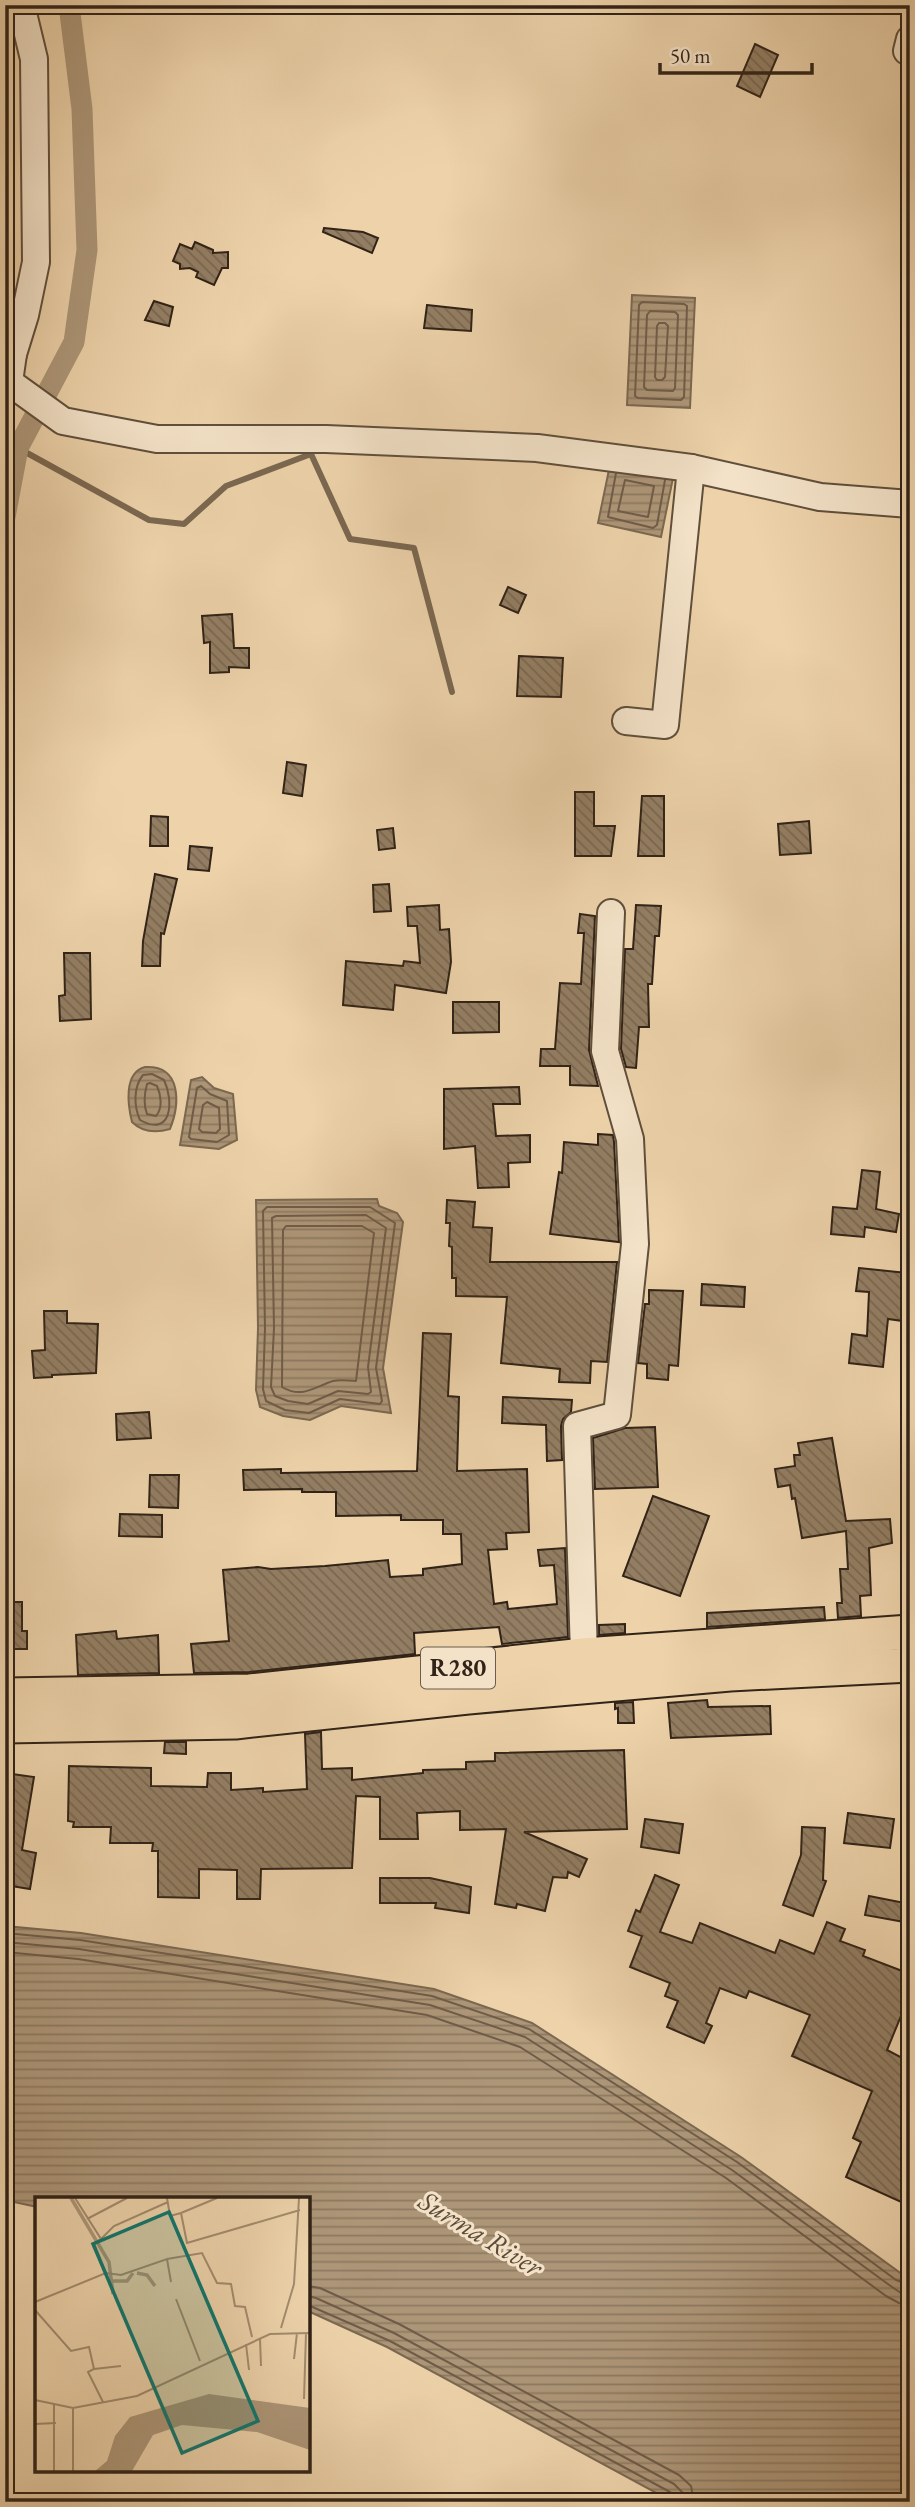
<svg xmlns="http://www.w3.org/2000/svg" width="915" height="2507" font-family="'EB Garamond',serif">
<defs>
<pattern id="water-rules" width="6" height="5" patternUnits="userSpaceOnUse" patternTransform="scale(1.75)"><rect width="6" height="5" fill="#ad9678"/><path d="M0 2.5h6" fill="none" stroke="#8d7a61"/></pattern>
<pattern id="building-back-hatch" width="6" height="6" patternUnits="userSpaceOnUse" patternTransform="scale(1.75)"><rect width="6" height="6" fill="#937e63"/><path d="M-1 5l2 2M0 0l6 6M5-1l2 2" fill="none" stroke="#796751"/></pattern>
</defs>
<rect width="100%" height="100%" fill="#edd2aa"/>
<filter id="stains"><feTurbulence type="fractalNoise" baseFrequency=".00286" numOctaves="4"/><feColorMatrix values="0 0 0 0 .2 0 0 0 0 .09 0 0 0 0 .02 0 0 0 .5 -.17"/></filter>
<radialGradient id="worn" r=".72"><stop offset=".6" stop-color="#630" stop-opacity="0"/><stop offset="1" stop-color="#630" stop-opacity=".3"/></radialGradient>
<g fill="url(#water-rules)" stroke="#7b6851" stroke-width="2">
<path d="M632,295L695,298L690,408L627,405Z"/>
<path d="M611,460L674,473L661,537L598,523Z"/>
<path d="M145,1067C182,1065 180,1104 170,1129C156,1133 143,1133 132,1122C128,1106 123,1073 145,1067Z"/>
<path d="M202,1077L214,1088L233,1094L237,1140L219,1149L180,1145L191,1080Z"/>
<path d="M377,1199L379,1206L397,1213L403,1222L383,1368L391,1413L341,1406L310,1420L283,1416L260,1407L256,1390L258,1328L256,1200Z"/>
<path d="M5,1926L81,1933L434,1989L532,2023L741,2157L910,2280V2502H673L387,2347L308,2311V2199H37V2207L5,2200Z"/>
</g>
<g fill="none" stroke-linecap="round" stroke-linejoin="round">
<g stroke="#6f5c48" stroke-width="2">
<path d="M642,302L684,304L687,306L684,397L681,400L638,398L635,396L639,305Z"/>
<path d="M650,311L675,312L678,315L675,388L673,391L647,390L644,387L647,315Z"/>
<path d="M659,323H665L668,326L665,377L662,380H657L655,377L657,326Z"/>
<path d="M616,473L608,517L653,528L657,525L665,480"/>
<path d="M625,480L654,486L648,517L618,511Z"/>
<path d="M152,1074L164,1080C174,1101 172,1138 140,1120C134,1107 133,1087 143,1075Z"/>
<path d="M150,1083L157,1086C161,1095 163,1108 156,1116L147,1114C143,1104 144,1095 147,1084Z"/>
<path d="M201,1086L210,1094L227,1101L229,1135L217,1142L191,1139L189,1137L197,1088Z"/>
<path d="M207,1102L219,1108L220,1129L216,1133L202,1132L199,1129L203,1105Z"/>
<path d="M267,1207H370L395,1223L376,1368L382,1401L380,1404L340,1399L309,1413L285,1410L266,1401L263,1389L265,1328L263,1211Z"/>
<path d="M366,1215L386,1228L368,1367L371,1392L368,1394L338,1391L308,1404L288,1401L275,1396L271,1387L274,1328L272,1218L276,1216Z"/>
<path d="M286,1226H362L374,1233L356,1381C349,1381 341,1379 333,1381C314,1387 302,1399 282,1387L283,1230Z"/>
<path d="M5,1933L80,1940L432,1996L529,2029L737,2162L896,2280L910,2285"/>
<path d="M5,1942L79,1949L430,2005L525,2037L732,2170L892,2287L901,2293L910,2294"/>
<path d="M5,1952L78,1959L427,2015L520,2047L726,2178L886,2296L899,2303L910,2305"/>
<path d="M308,2286L320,2288L399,2324L679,2475L691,2486L694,2502"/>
<path d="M308,2296L316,2298L394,2333L674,2484L682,2492L684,2502"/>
<path d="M308,2305L390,2341L670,2492L674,2496L675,2502"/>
</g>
<path stroke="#7b6851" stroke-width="6" d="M18,448L149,520L184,524L226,486L311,454L350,539L414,548L452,692"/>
<path stroke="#ad9678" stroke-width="21" d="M5,517L18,448L74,342L87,250L82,109L69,5"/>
</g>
<g fill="url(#building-back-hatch)" stroke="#312317" stroke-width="2">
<path d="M755,44L778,55L760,97L737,86Z"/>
<path d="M324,228L363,232L378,238L372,253L323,232Z"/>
<path d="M195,242L213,250V253L228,252V268H222L214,285L196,277L198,272L190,268L180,269V264L173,261L180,244L192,249Z"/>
<path d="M154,301L173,307L169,326L145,320Z"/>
<path d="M427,305L472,310L471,331L424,328Z"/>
<path d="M508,587L526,595L518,613L500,605Z"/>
<path d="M232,614L234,648H249V668L229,667V672L210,673V642L204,643L202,616Z"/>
<path d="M519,656L563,658L561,697L517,696Z"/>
<path d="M287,762L306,765L302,796L283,793Z"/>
<path d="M575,792H594V826H615L611,856H575Z"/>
<path d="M642,796H664V856H638Z"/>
<path d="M151,816L168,817V846H150Z"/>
<path d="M809,821L811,853L780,855L778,824Z"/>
<path d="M393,828L395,848L379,850L377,830Z"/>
<path d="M190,846L212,848L209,871L188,869Z"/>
<path d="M155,874L177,879L164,934L161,933L160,966H142L143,941Z"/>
<path d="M389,884L391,911L374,912L373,885Z"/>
<path d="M439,905L440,930L449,929L451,962L446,993L395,985L393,1010L343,1005L346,961L403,966L404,961L420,963L417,926H408L407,907Z"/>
<path d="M636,905L661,906L659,936H655L652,984H648L649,1027H639L636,1068L626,1067L621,1049L625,949H633Z"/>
<path d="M580,914L595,916L589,1050L598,1086L570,1085V1066H540L541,1049H555L560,983L581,984L584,933H578Z"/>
<path d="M64,953H90L91,1019L60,1021L59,996L65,995Z"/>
<path d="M453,1002H499V1032L453,1033Z"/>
<path d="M519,1087L520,1104H493L496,1136L530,1135V1162L508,1163L509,1187L478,1188L475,1146L444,1149V1089Z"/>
<path d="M598,1134L613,1135L614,1142L619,1242L550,1234L559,1172L562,1173L564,1142L598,1145Z"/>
<path d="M862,1170L880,1172L876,1209L899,1214L896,1232L865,1227L864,1237L831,1234L833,1207L857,1209Z"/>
<path d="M447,1200L475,1202L473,1227L492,1228L490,1262H617L607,1362L591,1361L590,1383L559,1382L560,1369L501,1363L507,1297L456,1296V1278H452V1247L449,1246L450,1223H446Z"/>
<path d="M859,1268L907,1273L903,1321L888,1319L883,1367L849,1363L852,1334L867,1336L869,1292L856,1291Z"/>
<path d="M702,1284L745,1287L744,1307L701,1305Z"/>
<path d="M649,1290L683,1291L678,1366L669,1365L668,1380L647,1378V1364L638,1363L645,1304H649Z"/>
<path d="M44,1311H67V1323L98,1324L96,1373L52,1375V1377L34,1378L32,1351L45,1350Z"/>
<path d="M423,1333L451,1334L448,1396L459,1397L457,1471L527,1469L529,1532L506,1533L507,1549L488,1550L494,1604L507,1602L508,1609L557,1604L554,1565L540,1566L538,1550L565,1548L568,1637L502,1644L499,1627L414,1633L415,1654L249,1672L194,1673L191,1644L229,1641L223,1570L258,1567L271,1569L325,1566L388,1560L390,1577L423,1575V1569L462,1564L461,1534H443V1520H401V1515L336,1516V1492H302V1489L244,1490L243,1470L281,1469V1473L417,1471Z"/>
<path d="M503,1397L572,1400L571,1412L563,1419L561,1426L562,1460L547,1461L546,1425L502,1423Z"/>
<path d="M149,1412L151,1438L117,1440L116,1414Z"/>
<path d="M655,1427L658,1487L595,1489L593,1438L625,1428Z"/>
<path d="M832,1438L846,1521L890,1519L892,1543L869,1548L871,1595L860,1596L861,1616L838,1618L837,1603H842L840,1569H848L846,1531L802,1538L795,1498L792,1499L790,1485L778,1487L775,1469L795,1466L794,1455H800L798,1443Z"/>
<path d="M150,1475H179L178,1508L149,1507Z"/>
<path d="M653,1496L709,1516L680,1596L623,1576Z"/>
<path d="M120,1514L162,1515V1537L119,1536Z"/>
<path d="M5,1602H22V1631H27V1649H5Z"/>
<path d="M824,1607L825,1619L707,1627V1613Z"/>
<path d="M625,1624V1633L599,1635V1625Z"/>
<path d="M116,1631L117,1639L158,1635L159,1673L78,1675L76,1635Z"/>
<path d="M707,1700L708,1707L770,1706L771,1734L671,1738L668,1703Z"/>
<path d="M633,1702L634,1723H618V1708L615,1709V1703Z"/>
<path d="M321,1732L322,1769L352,1768V1780L423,1773V1770L466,1769V1762L495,1761V1753L624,1750L627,1829L524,1832L587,1859L579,1877L568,1872L567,1878L553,1877L545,1911L517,1904L516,1908L495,1904L506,1829L460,1830V1811L417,1813L418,1839H380V1797L356,1796L352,1868L261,1869L260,1899H237V1870L199,1869V1898L158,1897V1851H152L153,1843H110L111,1827H73L74,1822L68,1821L69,1766L151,1768V1786L207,1787L208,1773H231V1790L263,1788V1792L307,1789L305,1734Z"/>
<path d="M165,1742H186V1754L164,1753Z"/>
<path d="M5,1773L34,1777L22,1850L36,1853L30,1889L5,1885Z"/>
<path d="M848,1813L894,1819L890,1848L844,1843Z"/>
<path d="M645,1819L683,1824L679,1853L641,1847Z"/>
<path d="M802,1827L825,1828L823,1880L826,1881L813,1916L783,1905L801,1855Z"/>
<path d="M655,1875L679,1885L660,1932L692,1943L700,1923L775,1953L780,1940L814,1954L827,1922L845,1929L840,1941L865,1950L863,1956L910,1974V2014L903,2011L887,2050L910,2062V2206L846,2177L861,2142L853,2138L872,2091L792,2056L810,2015L749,1991L746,1998L720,1988L706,2023L712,2026L704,2043L667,2027L678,2001L665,1996L670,1983L630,1967L642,1936L628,1931L636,1910L640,1912Z"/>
<path d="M380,1878H430L471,1887L469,1913L435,1908L436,1903H380Z"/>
<path d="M869,1896L910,1904V1923L865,1915Z"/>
</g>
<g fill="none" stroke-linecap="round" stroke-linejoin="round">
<g stroke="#604f3c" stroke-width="30">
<g id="minor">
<path d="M910,39L907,51H910"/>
<path d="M5,353L13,354L25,315L36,262L34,59L21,5"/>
<path d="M13,354L9,382L63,421L157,439H326L537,448L691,468L665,725L626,721"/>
<path d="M691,468L820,497L910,504"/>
<path d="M584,1655L577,1426L617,1415L635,1244L630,1139L605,1051L611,913"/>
</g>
</g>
<g stroke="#312317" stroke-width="37">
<g id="major">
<path d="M5,1695L250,1691L584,1655L910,1632"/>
<path d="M5,1726L235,1722L468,1697L730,1674L910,1665"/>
</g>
</g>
<use href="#minor" stroke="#f3e2c8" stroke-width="26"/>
<use href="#major" stroke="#edd2aa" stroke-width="33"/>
</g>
<g text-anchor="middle" stroke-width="6" stroke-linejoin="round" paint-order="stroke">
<rect fill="#f3e2c8" stroke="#6b5c4c" stroke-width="2" x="421" y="1647.5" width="74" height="41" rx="5"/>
<g font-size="24" font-weight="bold" fill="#312317">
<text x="458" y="1676">R280</text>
</g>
<g font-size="28" font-style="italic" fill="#5c4b39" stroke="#f3e2c8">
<text transform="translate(481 2233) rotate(31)" y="10">Surma River</text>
</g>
</g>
<g transform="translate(35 2197)">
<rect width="275" height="275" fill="#edd2aa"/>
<path d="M174,197L275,211V253L222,235L147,228L118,238L97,274H60L72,264L80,239L95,220Z" fill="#ad9678"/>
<path fill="none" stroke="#ad9678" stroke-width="3.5" d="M36,1L74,65L78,97M102,76L112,78L120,89M75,84H92L98,76"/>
<path fill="none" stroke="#a28c6f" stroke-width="2" d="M132,1L135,19L146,16L152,46L265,13M146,16L182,1M52,22L92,1M66,42L79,29L133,5M132,62L167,56L182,86L196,87L200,109L210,110L217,140M71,76L86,78L132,62L136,85M141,102L165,164M0,105L71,76L59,46L66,42L40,1M0,113L36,154L54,150L59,172L53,175L68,205M246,131L259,87L264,1M225,142L226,169M211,147L214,173M259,162L262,136M59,172L86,169M269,202L271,136M0,203L38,211L102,199L235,137L275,136M38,211V274M0,227L21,226M19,274V207"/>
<path fill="#0f766e" fill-opacity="0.15" stroke="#0f766e" stroke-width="3.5" d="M134,15L223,224L147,256L58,47Z"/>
<rect width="275" height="275" fill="none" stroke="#312317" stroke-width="3.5"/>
</g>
<rect width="915" height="2507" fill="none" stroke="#edd2aa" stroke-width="28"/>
<rect x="7" y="7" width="901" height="2493" fill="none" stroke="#312317" stroke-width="3.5"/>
<rect x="14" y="14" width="887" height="2479" fill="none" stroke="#312317" stroke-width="2"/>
<path d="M660 63v10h152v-10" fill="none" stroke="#312317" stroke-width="3.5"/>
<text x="670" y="63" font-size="21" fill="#312317" stroke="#f3e2c8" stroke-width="5" paint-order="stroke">50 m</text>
<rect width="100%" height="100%" filter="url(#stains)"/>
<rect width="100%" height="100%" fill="url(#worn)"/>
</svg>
